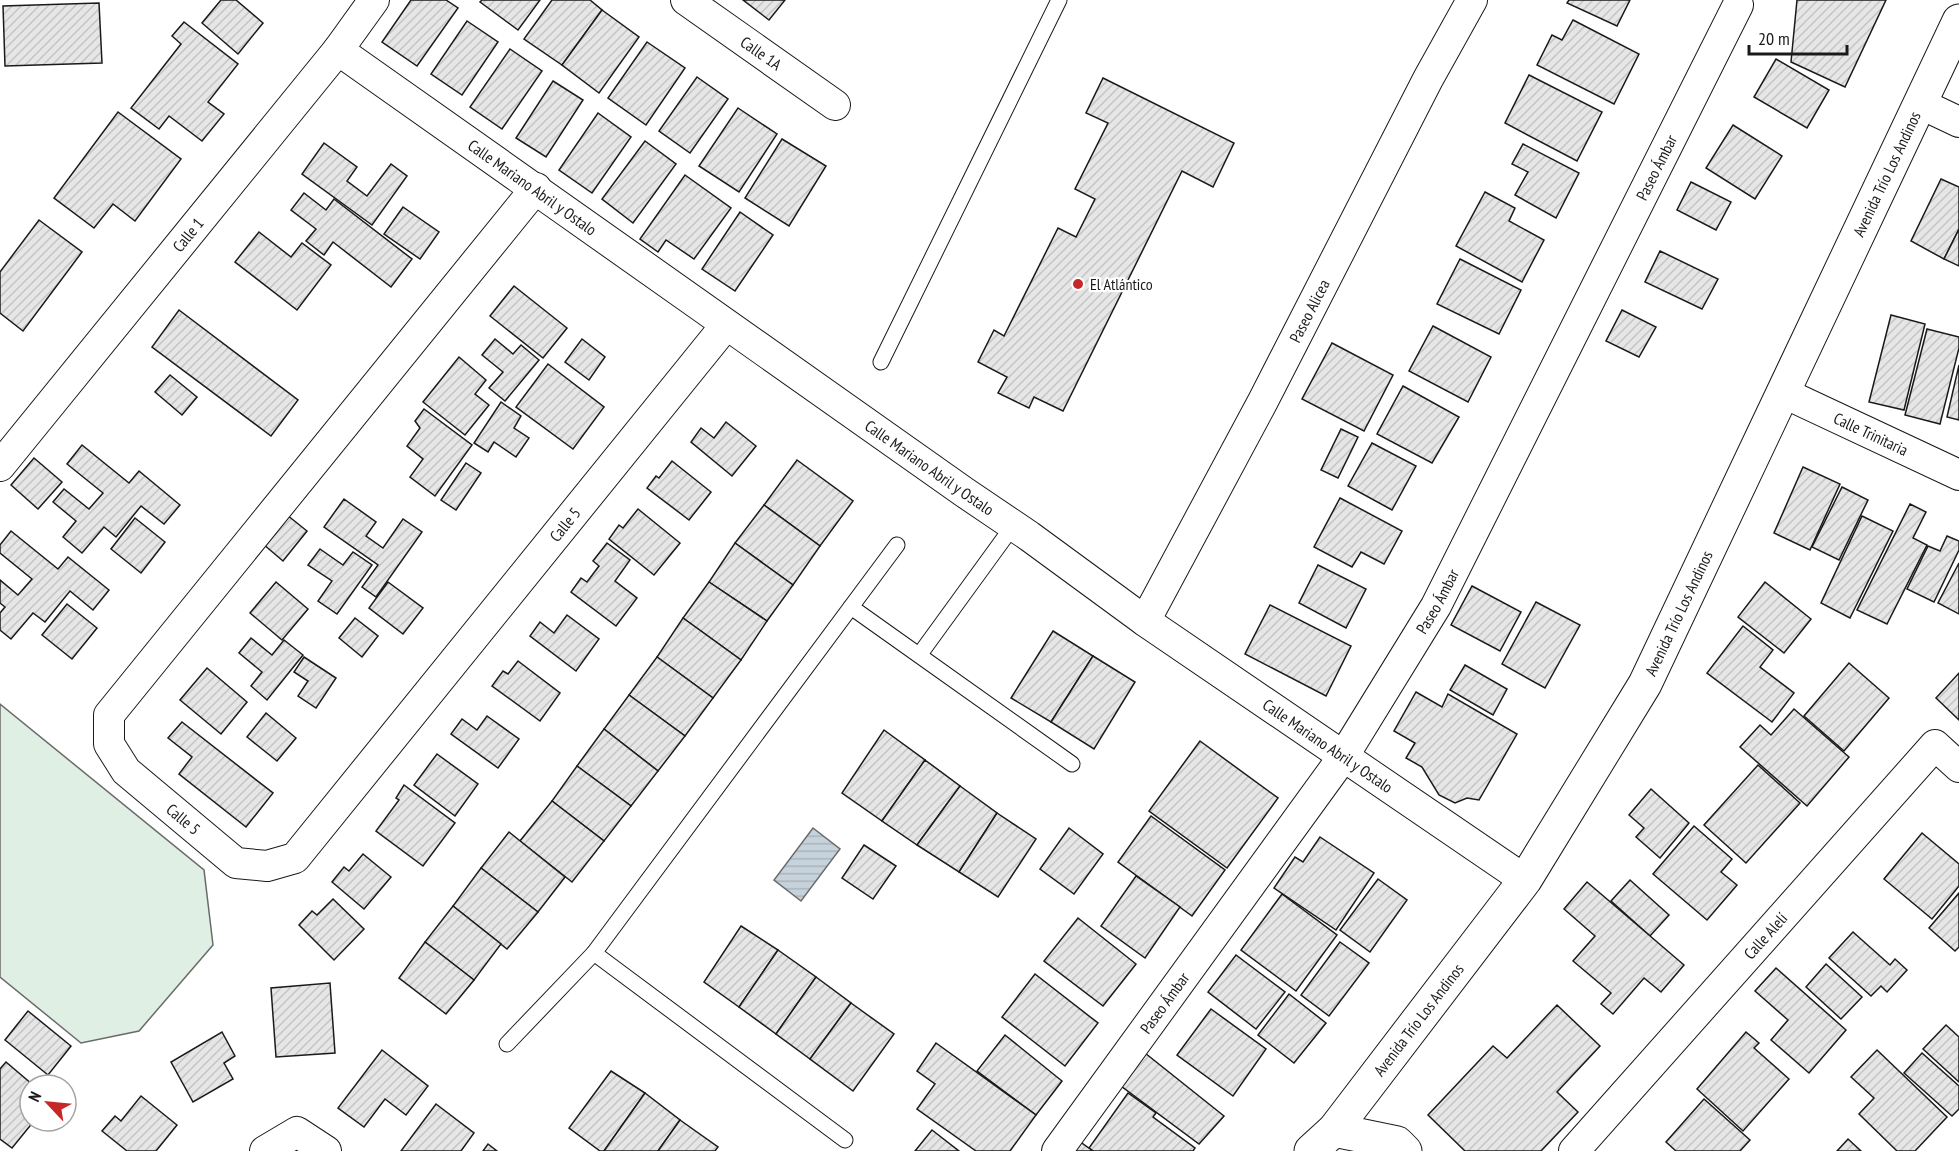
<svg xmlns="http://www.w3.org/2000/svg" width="1959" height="1151" font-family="'PT Sans Narrow',sans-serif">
<defs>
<pattern id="water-rules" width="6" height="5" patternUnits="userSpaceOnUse" patternTransform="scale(1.5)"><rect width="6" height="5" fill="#c6d2dc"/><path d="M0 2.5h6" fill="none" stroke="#aab4bc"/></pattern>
<pattern id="building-hatch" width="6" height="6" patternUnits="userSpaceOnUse" patternTransform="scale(1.5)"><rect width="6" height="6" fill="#e6e6e6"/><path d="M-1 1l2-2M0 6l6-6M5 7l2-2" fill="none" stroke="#c5c5c5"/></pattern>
</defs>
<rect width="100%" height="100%" fill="#fff"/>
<path fill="#e0efe3" stroke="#6a6a6a" stroke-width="1.5" d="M0,704L204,870L213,945L139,1031L81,1043L0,977Z"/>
<path fill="url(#water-rules)" stroke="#6a6a6a" stroke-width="1.5" d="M813,828L840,849L801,901L774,880Z"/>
<g fill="url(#building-hatch)" stroke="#1a1a1a" stroke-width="1.5">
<path d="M221,0H236L263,23L238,54L202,23Z"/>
<path d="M411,0H446L458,8L417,66L382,42Z"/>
<path d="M482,0H540L518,30L480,2Z"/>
<path d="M552,0H590L602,10L562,65L524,39Z"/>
<path d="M743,0H785L769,20Z"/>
<path d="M1569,0H1630L1617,26L1567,3Z"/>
<path d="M1797,0H1886L1845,87L1791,62Z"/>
<path d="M99,3L102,63L5,66L3,6Z"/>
<path d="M602,10L639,37L599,93L562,65Z"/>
<path d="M1573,20L1639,54L1614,104L1537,65L1552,35L1562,40Z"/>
<path d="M467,21L498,42L462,95L431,74Z"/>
<path d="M184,22L238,64L208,102L224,114L202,141L169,116L159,129L131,108L181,44L172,36Z"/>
<path d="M647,42L685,68L646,125L608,98Z"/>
<path d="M510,49L542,71L502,129L470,107Z"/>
<path d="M1776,59L1829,90L1807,128L1754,97Z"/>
<path d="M1529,75L1602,112L1577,161L1505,123Z"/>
<path d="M697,77L728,99L690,153L659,131Z"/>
<path d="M1103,78L1234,143L1213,187L1182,171L1063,411L1034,397L1029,408L998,393L1007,377L978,362L994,330L1004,336L1058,228L1076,237L1095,199L1075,189L1108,123L1086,113Z"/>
<path d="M553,81L583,100L546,157L516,138Z"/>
<path d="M738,108L777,134L739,192L699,166Z"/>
<path d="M118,112L181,159L135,221L113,204L94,228L54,198Z"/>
<path d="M598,113L631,137L592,193L559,170Z"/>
<path d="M1733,125L1782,156L1755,199L1706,168Z"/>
<path d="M782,139L826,166L789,226L745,198Z"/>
<path d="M645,141L676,164L633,223L602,199Z"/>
<path d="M324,143L357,167L347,181L367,196L391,164L407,176L372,225L302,174Z"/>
<path d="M1523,144L1579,173L1556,218L1515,195L1528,172L1512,164Z"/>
<path d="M685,175L731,208L694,259L666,240L658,252L640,239Z"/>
<path d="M1941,179L1959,187V229L1944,259L1911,241Z"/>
<path d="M1691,182L1731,202L1716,230L1677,210Z"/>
<path d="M1485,192L1515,208L1509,221L1544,240L1522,282L1456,246Z"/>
<path d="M304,193L326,210L334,199L412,259L391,287L333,242L324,255L306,241L316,229L291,210Z"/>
<path d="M403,207L439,232L420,259L384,234Z"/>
<path d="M740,212L773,235L735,291L702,269Z"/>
<path d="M39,220L82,252L23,331L0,313V272Z"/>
<path d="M1959,229V266L1944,259Z"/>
<path d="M259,232L291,257L302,243L331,265L297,310L235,262Z"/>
<path d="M1660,251L1718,279L1702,309L1645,282Z"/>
<path d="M1460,259L1521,290L1499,334L1437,304Z"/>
<path d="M514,286L567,328L543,358L490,316Z"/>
<path d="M179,310L298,400L271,436L152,347Z"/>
<path d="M1622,310L1656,327L1639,357L1606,341Z"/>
<path d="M1891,315L1925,324L1904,410L1869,402Z"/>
<path d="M1433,326L1491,357L1468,402L1409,371Z"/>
<path d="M1927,329L1959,337V348L1940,424L1905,415Z"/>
<path d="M495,339L513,354L521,345L539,360L505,401L489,388L503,372L482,355Z"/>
<path d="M582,339L605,357L589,380L565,362Z"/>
<path d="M1332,343L1393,375L1364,431L1302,399Z"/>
<path d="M459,357L486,380L475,394L489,405L465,435L423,402Z"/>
<path d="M548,364L604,407L573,449L516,407Z"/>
<path d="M1959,365V420L1947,417Z"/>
<path d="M170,375L197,397L182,415L155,392Z"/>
<path d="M1403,386L1459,417L1432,463L1377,434Z"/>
<path d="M501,402L521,416L514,428L529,438L516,457L494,442L488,452L474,443Z"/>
<path d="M424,409L472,445L435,496L410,477L423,459L407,446L420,428L415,421Z"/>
<path d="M726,422L756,446L732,476L691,442L701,428L714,438Z"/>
<path d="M1341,429L1358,437L1338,478L1321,470Z"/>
<path d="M1372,443L1416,466L1392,510L1348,486Z"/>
<path d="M82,445L129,483L139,471L180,505L164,524L141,506L116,537L104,527L82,553L63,537L76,521L53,502L64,489L89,509L103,493L67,464Z"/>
<path d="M34,458L62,482L38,509L11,485Z"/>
<path d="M797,460L853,501L820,546L764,505Z"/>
<path d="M672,461L711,492L689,520L647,488L656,476L659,478Z"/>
<path d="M466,463L481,473L456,510L441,500Z"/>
<path d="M1803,467L1840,484L1810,550L1774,533Z"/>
<path d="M1842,487L1868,500L1839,560L1812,547Z"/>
<path d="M1340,498L1402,531L1384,564L1361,552L1352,567L1314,547Z"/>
<path d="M344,499L376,522L366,536L383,548L403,519L422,532L376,597L362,587L378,565L324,527Z"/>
<path d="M1910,504L1926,512L1913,538L1927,545L1887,624L1857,610Z"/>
<path d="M764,505L820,546L793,585L735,543Z"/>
<path d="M638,509L680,543L654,575L609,539L619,525L623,528Z"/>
<path d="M287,515L307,531L283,561L263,544Z"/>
<path d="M1862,516L1893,531L1850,618L1821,603Z"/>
<path d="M135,518L165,542L141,573L111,549Z"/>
<path d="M11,531L58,569L68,557L109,590L93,610L70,591L45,622L33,613L11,639L0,630V613L5,607L0,603V580L18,595L32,579L0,553V545Z"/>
<path d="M1947,536L1959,541V550L1934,602L1907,589L1928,546L1940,551Z"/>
<path d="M607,543L630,560L615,581L637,598L616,626L571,592L581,578L587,582L599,566L593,561Z"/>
<path d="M735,543L793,585L767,621L709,582Z"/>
<path d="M320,549L343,565L353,552L372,565L337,614L318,601L332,581L308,565Z"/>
<path d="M1959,563V614L1938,603Z"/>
<path d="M1318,565L1366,589L1346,628L1299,603Z"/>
<path d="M276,582L308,609L282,640L250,613Z"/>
<path d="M388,582L423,608L403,634L369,608Z"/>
<path d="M709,582L767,621L741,660L683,618Z"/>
<path d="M1765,582L1811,619L1784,653L1738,617Z"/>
<path d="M1472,586L1521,612L1500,651L1451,625Z"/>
<path d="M1536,602L1580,625L1545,688L1502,664Z"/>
<path d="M67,604L97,628L72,659L42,635Z"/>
<path d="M1270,605L1351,646L1326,696L1245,654Z"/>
<path d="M567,615L599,639L576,671L530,636L540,622L554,633Z"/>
<path d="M355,618L378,636L362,657L339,638Z"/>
<path d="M683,618L741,660L713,698L657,657Z"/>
<path d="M1743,626L1773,650L1760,667L1794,693L1772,722L1707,673Z"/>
<path d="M1053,631L1093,656L1051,722L1011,698Z"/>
<path d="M251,638L272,655L284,640L303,655L267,700L251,686L262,672L239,653Z"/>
<path d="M1093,656L1135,682L1094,749L1051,722Z"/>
<path d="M304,657L336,678L316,708L298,696L308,681L294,672Z"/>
<path d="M657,657L713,698L685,736L629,695Z"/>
<path d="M518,661L560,693L540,721L492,686L503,671L508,674Z"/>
<path d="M1849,663L1889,698L1844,751L1804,716Z"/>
<path d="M1465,665L1507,689L1493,715L1450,690Z"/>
<path d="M207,668L247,702L221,734L180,700Z"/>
<path d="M1959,673V720L1936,698Z"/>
<path d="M1416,692L1442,707L1448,694L1517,734L1479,800L1467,798L1455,803L1439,795L1422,767L1406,758L1415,743L1394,731Z"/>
<path d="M629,695L685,736L658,771L604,729Z"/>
<path d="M1794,709L1849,757L1807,806L1740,747L1760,725L1771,735Z"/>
<path d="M266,713L296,738L277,761L247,737Z"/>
<path d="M487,716L519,739L498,768L451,734L462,719L477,730Z"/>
<path d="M182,722L273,793L246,827L179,774L192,757L168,738Z"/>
<path d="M604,729L658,771L631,806L577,766Z"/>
<path d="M884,730L925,760L882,821L842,793Z"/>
<path d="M1200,741L1278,798L1227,868L1149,811Z"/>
<path d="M437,754L478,784L455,816L414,785Z"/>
<path d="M925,760L960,786L917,845L882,821Z"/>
<path d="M1758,765L1800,803L1746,863L1704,825Z"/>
<path d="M577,766L631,806L604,841L552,801Z"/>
<path d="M404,785L455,823L423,866L376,831L399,800L396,798Z"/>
<path d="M960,786L997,813L959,872L917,845Z"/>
<path d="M1651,789L1689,823L1660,858L1636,837L1644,828L1629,815Z"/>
<path d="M552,801L604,841L572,882L520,841Z"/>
<path d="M997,813L1036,839L998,897L959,872Z"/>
<path d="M1151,816L1225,870L1192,916L1118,862Z"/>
<path d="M1694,826L1732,859L1721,872L1737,885L1707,920L1653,874Z"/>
<path d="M1069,828L1103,854L1074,894L1040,869Z"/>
<path d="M509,832L565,877L538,912L481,868Z"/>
<path d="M1922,833L1959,864V886L1932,919L1884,879Z"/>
<path d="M1320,837L1374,873L1336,930L1274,888L1295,857L1303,862Z"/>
<path d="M864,845L896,866L873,899L842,878Z"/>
<path d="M363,854L391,877L364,909L332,882L344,867L349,871Z"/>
<path d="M481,868L538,912L507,949L453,906Z"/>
<path d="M1136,876L1180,907L1145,958L1101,926Z"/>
<path d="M1378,879L1407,900L1370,952L1340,930Z"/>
<path d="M1630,880L1669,915L1650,936L1611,901Z"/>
<path d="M1587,882L1684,965L1661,992L1644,978L1613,1014L1601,1004L1611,993L1573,961L1595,936L1564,909Z"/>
<path d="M1959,893V947L1955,951L1929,928Z"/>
<path d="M1282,894L1337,935L1296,991L1241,950Z"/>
<path d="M333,899L364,929L334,960L299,925L312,911L317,915Z"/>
<path d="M453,906L501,944L474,980L425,942Z"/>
<path d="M1078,918L1136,964L1103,1006L1044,961Z"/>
<path d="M741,926L778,950L739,1007L704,982Z"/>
<path d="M1853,932L1890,965L1895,959L1907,970L1887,992L1881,986L1871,996L1829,958Z"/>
<path d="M425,942L474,980L446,1014L399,978Z"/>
<path d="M1340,942L1369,963L1329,1016L1301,995Z"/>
<path d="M778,950L816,977L776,1034L739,1007Z"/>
<path d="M1236,955L1285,992L1256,1029L1208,992Z"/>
<path d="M1826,964L1862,997L1841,1019L1806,987Z"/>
<path d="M1776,968L1846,1030L1809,1073L1771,1040L1788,1020L1755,991Z"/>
<path d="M1035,974L1098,1023L1065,1066L1002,1017Z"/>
<path d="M816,977L851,1003L810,1059L776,1034Z"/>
<path d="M330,983L335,1053L276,1057L271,988Z"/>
<path d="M1289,994L1326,1023L1294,1063L1258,1035Z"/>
<path d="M851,1003L894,1034L853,1091L810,1059Z"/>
<path d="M1557,1005L1600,1046L1557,1092L1578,1112L1541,1151H1465L1428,1115L1493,1046L1507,1058Z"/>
<path d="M1211,1009L1266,1049L1233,1096L1177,1055Z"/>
<path d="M28,1011L71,1046L48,1075L5,1040Z"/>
<path d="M1946,1025L1959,1037V1082L1923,1049Z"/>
<path d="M222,1032L235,1056L224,1063L233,1079L193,1102L171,1062Z"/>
<path d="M1746,1032L1759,1043L1754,1048L1789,1079L1743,1131L1697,1089Z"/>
<path d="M1005,1035L1062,1081L1036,1115L977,1071Z"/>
<path d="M936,1043L1036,1115L1010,1151H976L917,1109L935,1084L917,1071Z"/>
<path d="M382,1050L428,1086L406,1115L385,1099L364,1127L338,1108Z"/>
<path d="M1877,1050L1947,1117L1915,1151H1897L1859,1114L1874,1098L1851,1077Z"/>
<path d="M1145,1053L1224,1116L1199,1144L1121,1086Z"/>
<path d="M1922,1053L1959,1086V1109L1952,1116L1904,1073Z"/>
<path d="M6,1062L33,1085H30L29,1097L30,1121H34L12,1148L0,1139V1069Z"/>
<path d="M611,1071L645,1093L604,1151H600L569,1128Z"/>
<path d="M645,1093L680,1120L658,1151H604Z"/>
<path d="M1128,1093L1156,1113L1153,1117L1195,1148L1193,1151H1093L1089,1148Z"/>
<path d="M141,1096L177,1125L156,1151H127L102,1131L115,1116L121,1121Z"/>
<path d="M1704,1099L1750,1140L1740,1151H1676L1666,1142Z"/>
<path d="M436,1104L474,1133L461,1151H401Z"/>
<path d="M680,1120L718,1147L715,1151H658Z"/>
<path d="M932,1130L959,1151H915Z"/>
<path d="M1072,1136L1093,1151H1061Z"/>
<path d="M1848,1139L1861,1151H1837Z"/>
<path d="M488,1144L497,1151H483Z"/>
</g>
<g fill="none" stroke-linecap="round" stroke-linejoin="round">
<g stroke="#1a1a1a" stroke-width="17">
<g id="service">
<path d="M881,362L1059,0"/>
<path d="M851,607L1072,764"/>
<path d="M920,654L1013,526"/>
<path d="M594,953L845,1140"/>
<path d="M507,1044L594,953L897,545"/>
</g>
</g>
<g stroke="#1a1a1a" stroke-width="32">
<g id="minor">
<path id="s1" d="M686,0L835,105"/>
<path id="s2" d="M338,50L964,492L1029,536L1145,621L1525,880"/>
<path d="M1921,104L1959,122"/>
<path id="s3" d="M536,188L109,715V744L126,771L236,863L267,866L295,858L726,325"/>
<path id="s4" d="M1784,393L1959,475"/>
<path id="s5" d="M0,466L338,50L374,0"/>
<path id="s6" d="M1145,621L1263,401L1428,79L1472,0"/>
<path d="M265,1151L297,1132L326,1151"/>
<path id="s7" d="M1057,1151L1343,757L1436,606L1738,5"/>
<path id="s8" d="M1574,1151L1935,745L1959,767"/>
</g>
</g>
<g stroke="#1a1a1a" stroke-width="35">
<g id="tertiary">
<path d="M1334,1130L1397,1143L1405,1151"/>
<path id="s9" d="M1311,1151L1334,1130L1525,880L1645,684L1959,21"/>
</g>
</g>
<use href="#service" stroke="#fff" stroke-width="15"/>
<use href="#minor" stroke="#fff" stroke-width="30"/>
<use href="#tertiary" stroke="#fff" stroke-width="33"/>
</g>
<circle fill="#c62828" stroke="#fff" stroke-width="2" cx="1078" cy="284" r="6"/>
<g text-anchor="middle" stroke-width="4.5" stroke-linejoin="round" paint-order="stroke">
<g font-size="16" fill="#1a1a1a" stroke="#fff">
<text dy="6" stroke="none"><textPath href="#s1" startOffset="92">Calle 1A</textPath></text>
<text dy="6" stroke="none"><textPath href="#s7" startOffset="1155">Paseo Ámbar</textPath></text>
<text dy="6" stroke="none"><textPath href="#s9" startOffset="1140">Avenida Trío Los Andinos</textPath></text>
<text dy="6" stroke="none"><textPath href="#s2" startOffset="238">Calle Mariano Abril y Ostalo</textPath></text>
<text dy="6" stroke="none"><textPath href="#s5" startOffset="298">Calle 1</textPath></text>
<text dy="6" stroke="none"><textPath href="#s6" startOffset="351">Paseo Alicea</textPath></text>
<text dy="6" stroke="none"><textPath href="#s4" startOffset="96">Calle Trinitaria</textPath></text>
<text dy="6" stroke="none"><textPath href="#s2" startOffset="724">Calle Mariano Abril y Ostalo</textPath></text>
<text dy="6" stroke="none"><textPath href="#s3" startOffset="1372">Calle 5</textPath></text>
<text dy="6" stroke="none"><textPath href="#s7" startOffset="669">Paseo Ámbar</textPath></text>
<text dy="6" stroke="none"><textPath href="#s9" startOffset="654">Avenida Trío Los Andinos</textPath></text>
<text dy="6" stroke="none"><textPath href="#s2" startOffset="1210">Calle Mariano Abril y Ostalo</textPath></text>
<text dy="6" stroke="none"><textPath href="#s3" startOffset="814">Calle 5</textPath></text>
<text dy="6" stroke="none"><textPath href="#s8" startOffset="288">Calle Alelí</textPath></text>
<text dy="6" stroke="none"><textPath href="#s7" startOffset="183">Paseo Ámbar</textPath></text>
<text dy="6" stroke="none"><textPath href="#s9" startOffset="170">Avenida Trío Los Andinos</textPath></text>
</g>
<g font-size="16" fill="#1a1a1a" stroke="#fff" text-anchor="start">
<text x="1090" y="290">El Atlántico</text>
</g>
</g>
<g transform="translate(48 1103) rotate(296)"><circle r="28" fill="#ffffff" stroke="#a3a3a3" stroke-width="1.5"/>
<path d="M0-4.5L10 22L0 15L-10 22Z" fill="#c62828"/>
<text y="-9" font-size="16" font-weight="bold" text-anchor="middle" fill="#1a1a1a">N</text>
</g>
<path d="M1749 45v9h98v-9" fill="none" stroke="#1a1a1a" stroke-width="3"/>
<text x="1758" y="45" font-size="18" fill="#1a1a1a" stroke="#ffffff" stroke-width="4.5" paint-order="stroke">20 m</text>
</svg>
